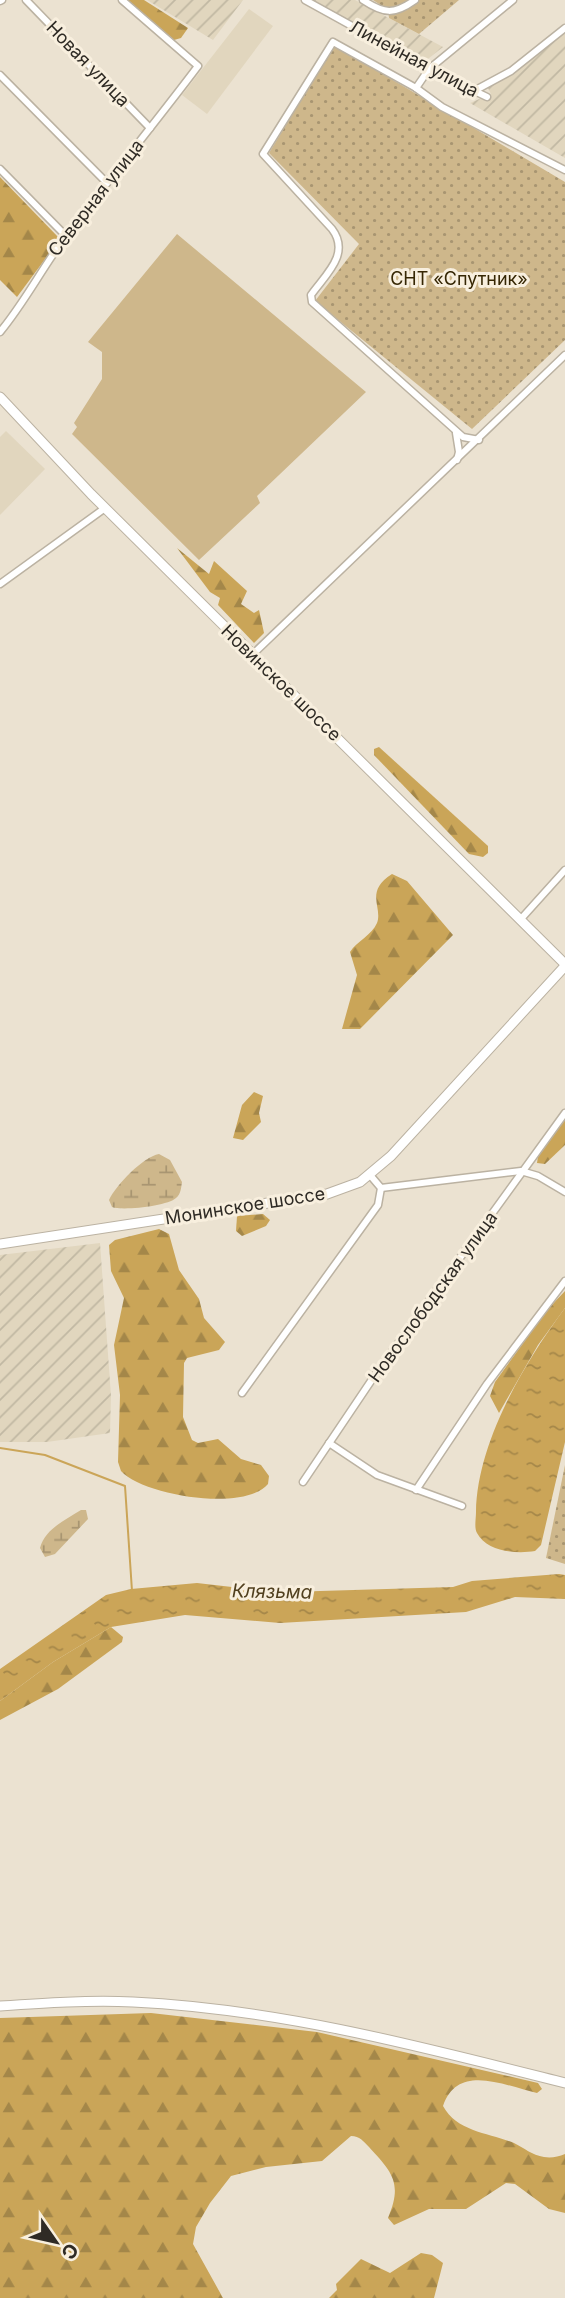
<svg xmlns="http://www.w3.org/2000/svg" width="565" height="2298" font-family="Inter,sans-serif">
<defs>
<pattern id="industrial-furrows" width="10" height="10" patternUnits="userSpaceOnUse" patternTransform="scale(1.75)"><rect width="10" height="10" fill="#e1d6be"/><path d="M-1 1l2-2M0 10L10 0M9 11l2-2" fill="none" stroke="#c1b8a3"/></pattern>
<pattern id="forest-firs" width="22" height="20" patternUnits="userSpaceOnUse" patternTransform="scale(1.75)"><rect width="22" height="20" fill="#caa558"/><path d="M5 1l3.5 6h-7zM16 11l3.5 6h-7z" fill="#a48749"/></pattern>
<pattern id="wetland-marsh" width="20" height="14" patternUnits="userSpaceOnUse" patternTransform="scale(1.75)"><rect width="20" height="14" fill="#ceb78b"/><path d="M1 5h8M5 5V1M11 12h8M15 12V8" fill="none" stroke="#a89571"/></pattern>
<pattern id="park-dots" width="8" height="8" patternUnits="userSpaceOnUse" patternTransform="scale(1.75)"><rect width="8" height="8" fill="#ceb78b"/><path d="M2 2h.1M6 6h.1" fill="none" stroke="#a89571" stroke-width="1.8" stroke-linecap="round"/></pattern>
<pattern id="water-ripples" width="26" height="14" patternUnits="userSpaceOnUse" patternTransform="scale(1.75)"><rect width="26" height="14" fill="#cba558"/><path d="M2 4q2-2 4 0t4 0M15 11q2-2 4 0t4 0" fill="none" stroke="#a58749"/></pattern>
</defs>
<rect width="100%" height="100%" fill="#ebe2d1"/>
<g fill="#e1d6be">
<path d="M249,9L273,26L207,114L182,95Z"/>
<path d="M6,431L45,469L0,515V437Z"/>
</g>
<g fill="url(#industrial-furrows)">
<path d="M147,0H243L213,40Z"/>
<path d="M309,0H355L443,47L424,62Z"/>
<path d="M565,30V158L470,103L491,94L488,88Z"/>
<path d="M100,1243L111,1396L110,1433L47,1442H0V1255Z"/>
</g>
<g fill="url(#forest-firs)">
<path d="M127,0H144L188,28L181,38L174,40Z"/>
<path d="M0,177L60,239L17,297L0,280Z"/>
<path d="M177,548L209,574L214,561L247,591L241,604L254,613L259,610L264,633L254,643L218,605L220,598L210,592Z"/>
<path d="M379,747L488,846V853L483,857L469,854L374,755V749Z"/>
<path d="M392,874L407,881L453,935L360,1029H342L357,975L350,952C357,941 372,935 377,923C383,907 364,892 392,874Z"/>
<path d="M254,1092L263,1096L259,1113L261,1122L243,1140L233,1138L242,1105Z"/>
<path d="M565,1119V1145L545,1164L537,1163L538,1156Z"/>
<path d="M263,1214L270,1220L266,1226L242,1236L236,1231L237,1216Z"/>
<path d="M159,1229L169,1234L179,1270L199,1299L204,1318L225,1342L219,1350L187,1358L184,1363L183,1417L192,1440L198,1443L218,1439L241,1459L261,1465L269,1476L268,1484C245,1512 144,1496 121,1471L118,1462L120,1395L114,1345L124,1298L111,1271L109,1245L115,1240Z"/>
<path d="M565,1291V1308L538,1345L499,1413L490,1396L495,1382L547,1310Z"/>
<path d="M111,1627L123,1637L122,1642L58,1689L0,1720V1701L53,1662Z"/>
<path d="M151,2013L317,2032L538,2083L542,2089L537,2093C505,2086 458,2062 443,2106C457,2132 490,2133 514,2143C524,2148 532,2155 544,2157C551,2158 558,2157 565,2154V2213L549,2209L515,2184L506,2183L466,2209H429L394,2225L388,2218C403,2183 392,2172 369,2147C363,2141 360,2136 351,2136L322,2161L266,2167L231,2176L210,2203L196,2227L193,2244L223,2298H0V2018Z"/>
<path d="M421,2253L432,2255L443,2263L434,2298H329L337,2290L336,2284L361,2259L390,2273Z"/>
</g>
<g fill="url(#wetland-marsh)">
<path d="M159,1154L170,1160L182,1182C181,1188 181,1194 176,1198C168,1206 122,1211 112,1207L109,1200C116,1185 143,1157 159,1154Z"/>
<path d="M81,1510H86L88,1519L55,1554L45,1557L40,1548C45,1529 65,1520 81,1510Z"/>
</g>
<g fill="url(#park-dots)">
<path d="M373,0H459L419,34L389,18L388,10Z"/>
<path d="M334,45L565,182V340L472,429L315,301L359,244L269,153Z"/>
<path d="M565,1465V1564L546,1558Z"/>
</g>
<path fill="#ceb78b" d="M177,234L366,392L257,496L260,503L199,560L72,434L77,427L74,423L102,379V352L88,342Z"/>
<g fill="url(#water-ripples)">
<path d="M565,1308V1442L541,1545L535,1551C517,1554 487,1552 477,1533C474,1528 476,1519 476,1512C477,1443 524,1363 565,1308Z"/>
<path d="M559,1574L565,1575V1599L515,1597L466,1612L280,1623L185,1615L111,1627L53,1662L0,1701V1669L106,1595L131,1589L197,1583L232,1587L252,1593L453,1587L472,1581Z"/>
</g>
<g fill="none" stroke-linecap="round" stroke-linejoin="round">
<path stroke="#cba558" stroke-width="2" d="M0,1448L45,1455L125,1486L132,1591"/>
<g stroke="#bbb2a2" stroke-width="9">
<g id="street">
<path d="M26,0L150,128"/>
<path d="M305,0L437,73L487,97"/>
<path d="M363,0C384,14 394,15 415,0"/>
<path d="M0,1L2,0"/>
<path d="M0,75L107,183"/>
<path d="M416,88L429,69L513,0"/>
<path d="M472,92L511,71L565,28"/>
<path d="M0,169L66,236"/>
<path d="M0,332C25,302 42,268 66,236C109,179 155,123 198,66L122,0"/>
<path d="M456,433L459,452L457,460"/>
<path d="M479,440L463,437L312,302L311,295C325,275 351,254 332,229L263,154L333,42L416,88L442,107L565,170"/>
<path d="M0,584L105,508"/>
<path d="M252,655L565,355"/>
<path d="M520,920L565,870"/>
<path d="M381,1188L521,1171L538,1176L565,1192"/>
<path d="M242,1393L378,1205L381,1188L370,1175"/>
<path d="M329,1443L377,1475L462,1506"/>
<path d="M303,1482L373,1378L565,1113"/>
<path d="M416,1490L487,1384L565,1281"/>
</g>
</g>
<g stroke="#bbb2a2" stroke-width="11">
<g id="secondary">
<path d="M0,397L91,494L565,964"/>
<path d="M0,1244L327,1194L360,1182L391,1156L565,966"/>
<path d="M0,2006C44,2003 89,2000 133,2002C280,2009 423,2047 565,2083"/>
</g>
</g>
<use href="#street" stroke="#fff" stroke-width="6"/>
<use href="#secondary" stroke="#fff" stroke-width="9"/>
</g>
<g text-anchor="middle" stroke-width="6" stroke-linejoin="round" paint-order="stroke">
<g font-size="18" fill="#2f2b25" stroke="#f8efde">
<text transform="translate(414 59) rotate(28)" y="6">Линейная улица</text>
<text transform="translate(88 64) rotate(46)" y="6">Новая улица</text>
<text transform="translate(96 198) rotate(-52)" y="6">Северная улица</text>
<text transform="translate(281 683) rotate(44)" y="6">Новинское шоссе</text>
<text transform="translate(245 1206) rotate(-9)" y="6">Монинское шоссе</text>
<text transform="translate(433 1297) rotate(-54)" y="6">Новослободская улица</text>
</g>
<g font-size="18" fill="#362704" stroke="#f8efde">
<text x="459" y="285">СНТ «Спутник»</text>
</g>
<g font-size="19" font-style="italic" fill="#51401f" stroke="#f8efde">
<text transform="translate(272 1591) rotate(1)" y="7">Клязьма</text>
</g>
</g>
<g transform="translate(56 2242) rotate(124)" stroke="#f8efde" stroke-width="5" paint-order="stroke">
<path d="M0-5L12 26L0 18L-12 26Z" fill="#2f2b25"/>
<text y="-10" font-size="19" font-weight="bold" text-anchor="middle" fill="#2f2b25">С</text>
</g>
</svg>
